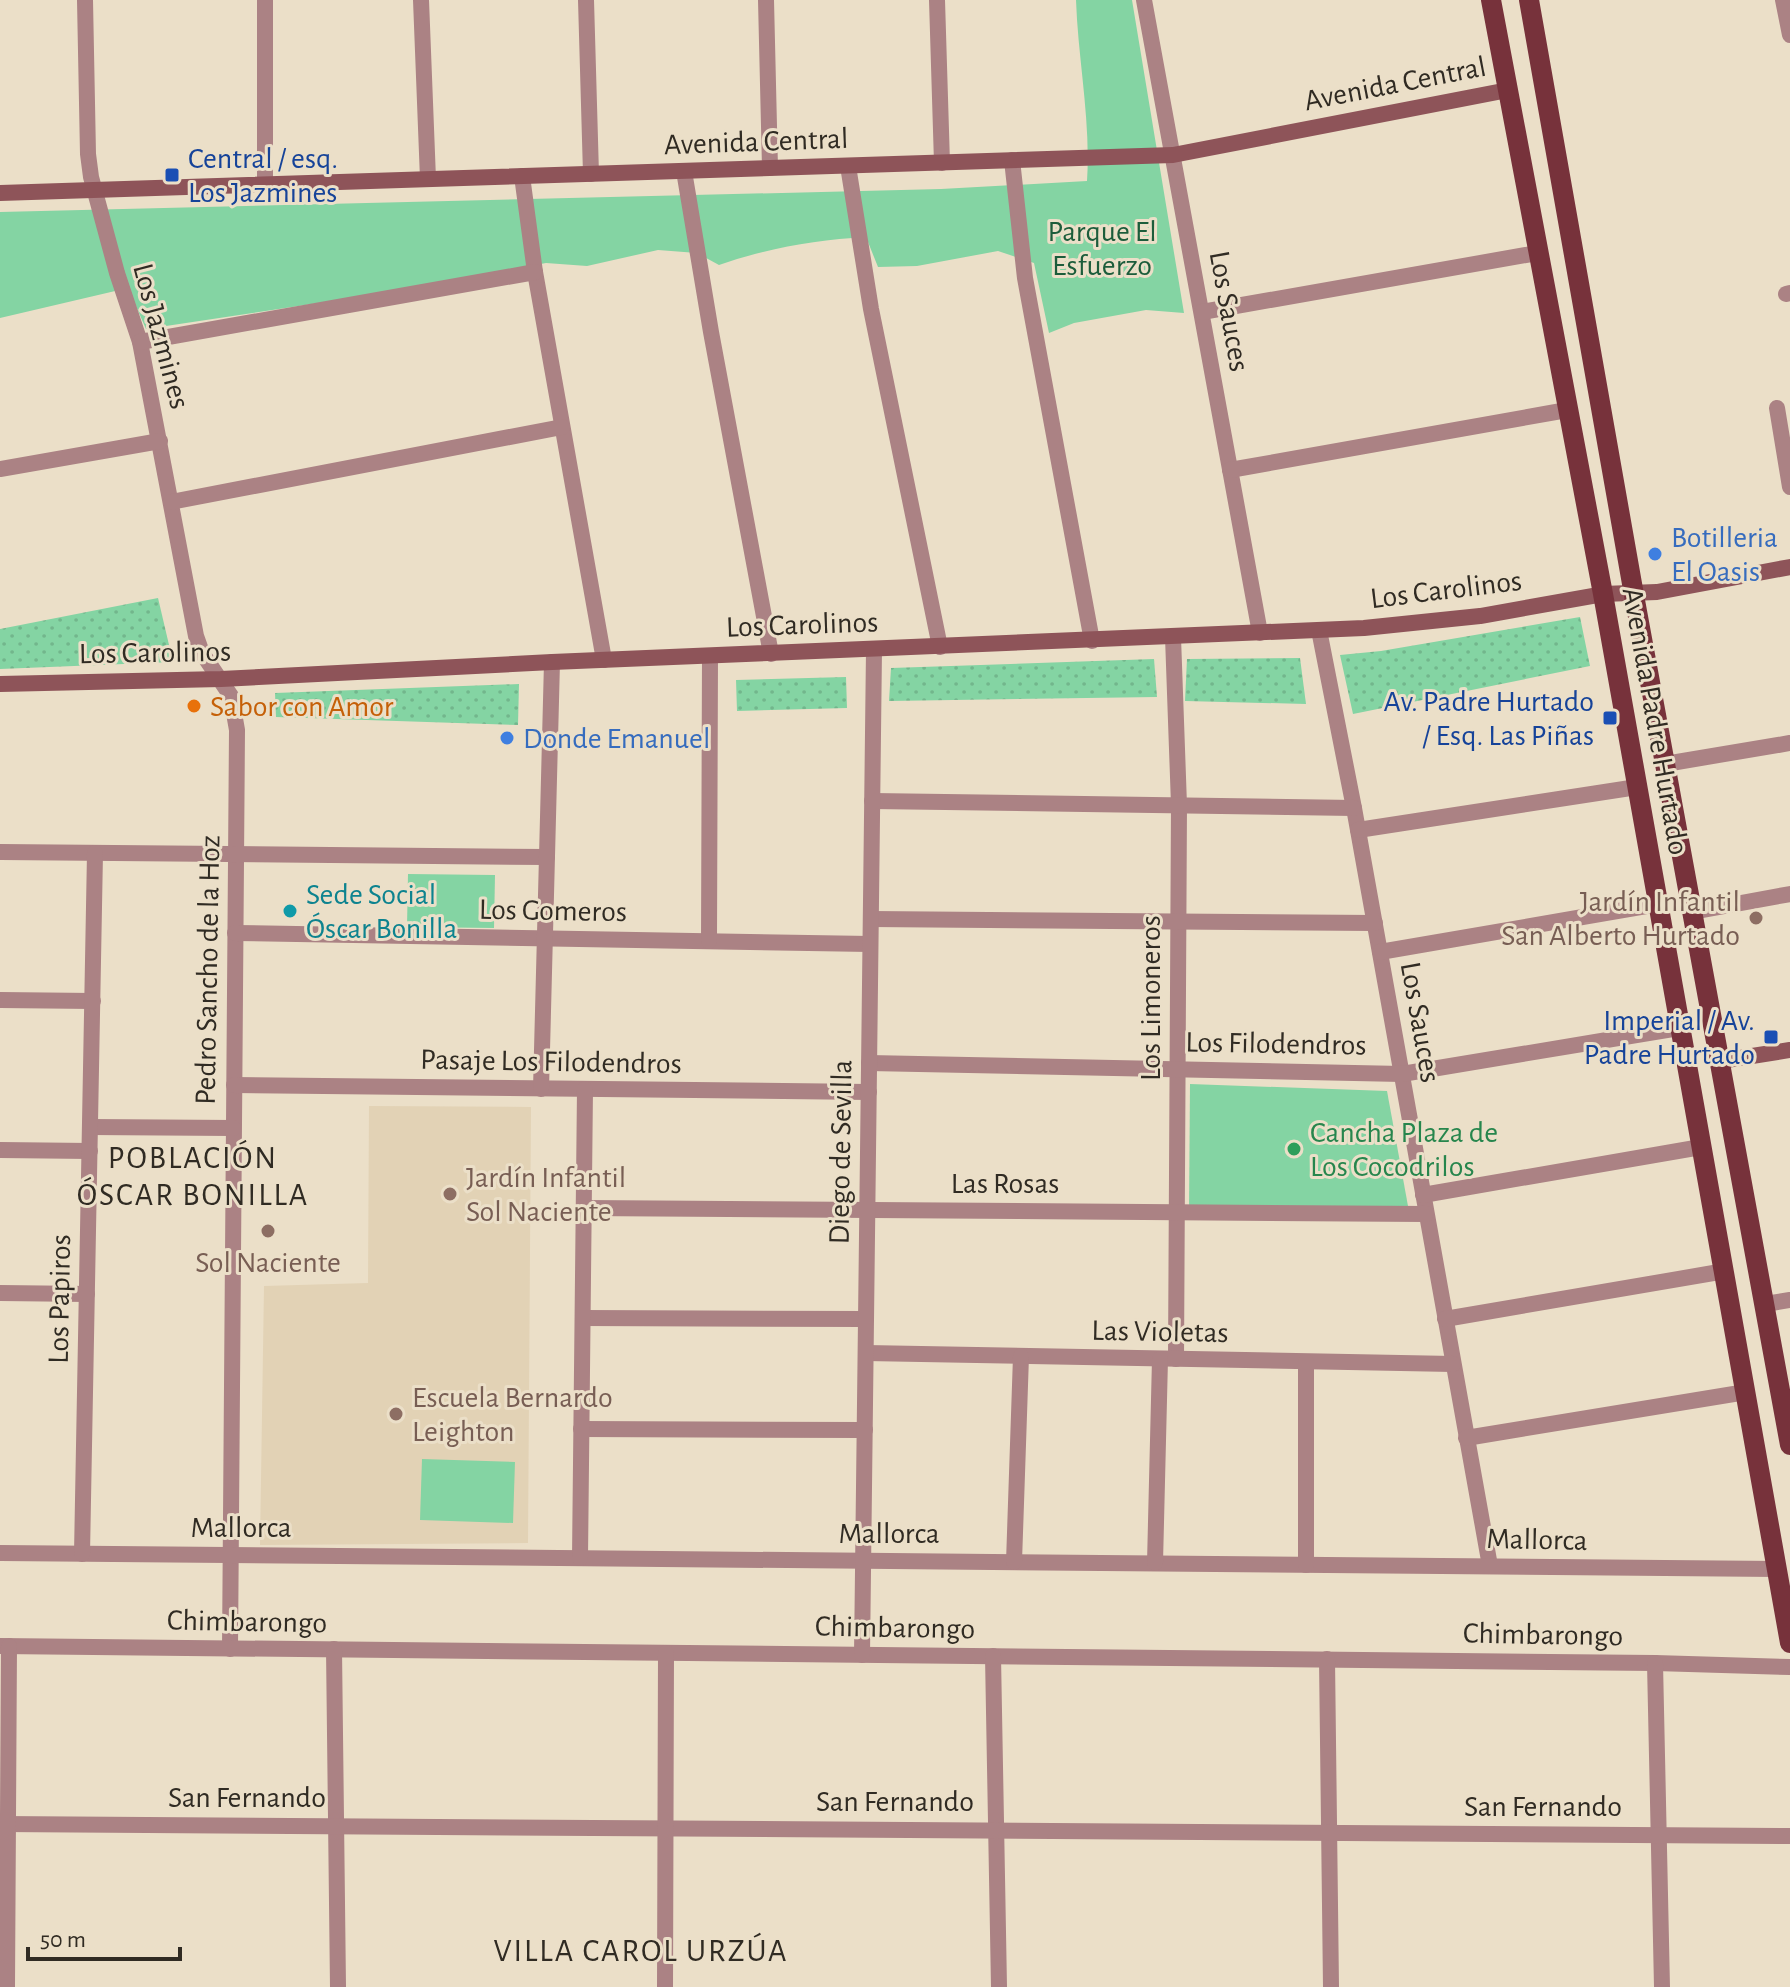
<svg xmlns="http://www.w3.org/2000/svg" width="1790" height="1987" font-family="'Alegreya Sans',sans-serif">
<defs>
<pattern id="grass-dots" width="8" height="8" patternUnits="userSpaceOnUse" patternTransform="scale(2)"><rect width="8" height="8" fill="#84d4a3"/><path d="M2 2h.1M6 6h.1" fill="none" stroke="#72b68c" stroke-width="1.8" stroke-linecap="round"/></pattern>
</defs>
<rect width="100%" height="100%" fill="#ebdfc8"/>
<path fill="#e2d2b5" d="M369,1106L531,1107L528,1543L260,1545L264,1286L368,1283Z"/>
<g fill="url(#grass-dots)">
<path d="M158,598L173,662L0,669V629Z"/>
<path d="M1580,617L1590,666L1353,714L1340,655L1381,651Z"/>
<path d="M1300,658L1306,704L1185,701L1187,659Z"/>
<path d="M1154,659L1157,697L889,701L891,668Z"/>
<path d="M846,677L847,708L737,711L736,680Z"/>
<path d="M519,684L518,725L276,717L275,693Z"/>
</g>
<g fill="#84d4a3">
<path d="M1076,0H1132L1184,313L1146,310L1074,323L1049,333L1034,263L998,251L917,266L878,267L866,237C815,240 768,248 719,265L697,253L658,250L587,266L546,263L411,289L146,329L128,288L0,318V212L941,189L1087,181C1091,121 1078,60 1076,0Z"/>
<path d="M408,874L495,875L494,928L407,927Z"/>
<path d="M1190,1084L1387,1091L1408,1206L1189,1211Z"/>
<path d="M422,1459L515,1462L513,1523L420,1520Z"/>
</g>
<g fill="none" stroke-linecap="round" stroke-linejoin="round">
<g stroke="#ab8284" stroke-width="16">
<path d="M85,0L88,154L91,177L117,273L140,342L196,636L202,653L231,696L237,730L230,1649"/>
<path d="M421,0L428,179"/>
<path d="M586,0L591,174"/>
<path d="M766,0L770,168"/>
<path d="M937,0L942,163"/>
<path d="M1144,0L1260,633"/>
<path d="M1783,0L1790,35"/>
<path d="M1012,160L1025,278L1092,641"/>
<path d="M848,166L871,309L940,647"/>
<path d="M684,171L711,332L771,654"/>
<path d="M522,176L535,272L604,660"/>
<path d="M265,184V0"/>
<path d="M1786,294L1790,293"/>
<path d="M1202,312L1537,253"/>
<path d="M140,342L535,272"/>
<path d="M1777,408L1790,487"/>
<path d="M0,469L160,441"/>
<path d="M1230,470L1567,410"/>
<path d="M171,502L562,427"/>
<path d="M1319,630L1354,808L1490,1566"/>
<path d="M1173,637L1179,805L1176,1359"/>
<path d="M1665,764L1790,743"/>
<path d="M872,801L1354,808"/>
<path d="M1358,830L1637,787"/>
<path d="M0,852L547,857"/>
<path d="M1692,912L1790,894"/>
<path d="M871,919L1375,923"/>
<path d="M235,933L870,944"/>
<path d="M709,941L710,656"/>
<path d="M1380,952L1658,904"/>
<path d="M0,1000L93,1001"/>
<path d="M869,1063L1402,1074L1679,1028"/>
<path d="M234,1085L869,1092"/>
<path d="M541,1089L552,662"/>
<path d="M90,1127L233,1128"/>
<path d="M0,1150L90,1151"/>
<path d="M1423,1195L1701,1147"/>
<path d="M584,1208L1426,1214"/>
<path d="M0,1293L87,1294"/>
<path d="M1765,1304L1790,1300"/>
<path d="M583,1318L866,1319"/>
<path d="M1445,1319L1725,1271"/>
<path d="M866,1353L1453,1364"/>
<path d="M581,1429L865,1430"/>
<path d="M1466,1438L1746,1392"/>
<path d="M0,1553L1777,1569"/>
<path d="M82,1554L95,853"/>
<path d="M580,1558L585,1089"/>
<path d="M1014,1562L1021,1356"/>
<path d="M1155,1563L1160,1359"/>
<path d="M1306,1565V1362"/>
<path d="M0,1646L1655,1663L1790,1667"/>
<path d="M334,1649L338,1987"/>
<path d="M862,1655L874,650"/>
<path d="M993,1656L999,1987"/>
<path d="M1327,1659L1331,1987"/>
<path d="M1655,1663L1662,1987"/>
<path d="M0,1824L1790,1836"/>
<path d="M7,1987L9,1646"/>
<path d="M665,1987L666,1653"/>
</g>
<g stroke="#8e5459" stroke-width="16">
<path d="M0,193L1173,155L1508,90"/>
<path d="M0,684L221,679L552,662L1364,628L1480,616L1603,594L1657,592L1790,567"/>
<path d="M1720,1061L1790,1050"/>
</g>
<g stroke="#77323b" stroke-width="20">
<path d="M1491,0L1603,594L1790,1643"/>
<path d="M1529,0L1634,595L1790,1445"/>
</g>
</g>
<g fill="#1a4fb4" stroke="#ebdfc8" stroke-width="3">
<rect x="164" y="167" width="16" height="16" rx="4"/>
<rect x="1602" y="710" width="16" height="16" rx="4"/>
<rect x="1763" y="1029" width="16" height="16" rx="4"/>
</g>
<g fill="#3f7fe0" stroke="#ebdfc8" stroke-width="3">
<circle cx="1655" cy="554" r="8"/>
<circle cx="507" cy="738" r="8"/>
</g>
<circle fill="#e8710a" stroke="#ebdfc8" stroke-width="3" cx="194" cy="706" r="8"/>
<circle fill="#0f9aa8" stroke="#ebdfc8" stroke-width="3" cx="290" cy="911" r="8"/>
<g fill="#8d6e63" stroke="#ebdfc8" stroke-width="3">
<circle cx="1756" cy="918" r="8"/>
<circle cx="450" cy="1194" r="8"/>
<circle cx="268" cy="1231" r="8"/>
<circle cx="396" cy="1414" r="8"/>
</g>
<circle fill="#2e9e5b" stroke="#ebdfc8" stroke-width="3" cx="1294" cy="1149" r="8"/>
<g text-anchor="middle" stroke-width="6" stroke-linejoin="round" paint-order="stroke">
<g font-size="30" fill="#302b23" stroke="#ebdfc8">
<text transform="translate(1395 83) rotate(-11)" y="10">Avenida Central</text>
<text transform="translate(756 141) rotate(-2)" y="10">Avenida Central</text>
<text transform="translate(1230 311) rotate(80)" y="10">Los Sauces</text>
<text transform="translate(162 336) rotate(75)" y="10">Los Jazmines</text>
<text transform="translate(1446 589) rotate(-7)" y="10">Los Carolinos</text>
<text transform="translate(802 624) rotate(-2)" y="10">Los Carolinos</text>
<text transform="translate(155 652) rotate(-1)" y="10">Los Carolinos</text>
<text transform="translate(1656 721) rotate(80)" y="10">Avenida Padre Hurtado</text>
<text transform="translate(553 910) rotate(1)" y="10">Los Gomeros</text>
<text transform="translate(207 970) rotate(-89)" y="10">Pedro Sancho de la Hoz</text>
<text transform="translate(1150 998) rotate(-90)" y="10">Los Limoneros</text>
<text transform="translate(1421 1022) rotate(80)" y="10">Los Sauces</text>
<text transform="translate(1276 1043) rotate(1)" y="10">Los Filodendros</text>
<text transform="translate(551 1061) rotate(1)" y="10">Pasaje Los Filodendros</text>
<text transform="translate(840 1152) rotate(-89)" y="10">Diego de Sevilla</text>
<text x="1005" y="1193">Las Rosas</text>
<text transform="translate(59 1299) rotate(-89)" y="10">Los Papiros</text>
<text transform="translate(1160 1331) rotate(1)" y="10">Las Violetas</text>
<text x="241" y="1537">Mallorca</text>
<text x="889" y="1543">Mallorca</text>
<text transform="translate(1537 1539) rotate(1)" y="10">Mallorca</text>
<text transform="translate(247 1621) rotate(1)" y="10">Chimbarongo</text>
<text transform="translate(895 1627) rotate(1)" y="10">Chimbarongo</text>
<text transform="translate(1543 1634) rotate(1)" y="10">Chimbarongo</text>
<text x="247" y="1807">San Fernando</text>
<text x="895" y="1811">San Fernando</text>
<text x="1543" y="1816">San Fernando</text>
</g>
<g font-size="30" fill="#164399" stroke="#ebdfc8" text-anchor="end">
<text x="188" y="168" text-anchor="start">Central / esq.<tspan x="188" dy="34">Los Jazmines</tspan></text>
<text x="1594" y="711">Av. Padre Hurtado<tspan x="1594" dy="34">/ Esq. Las Piñas</tspan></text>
<text x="1755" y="1030">Imperial / Av.<tspan x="1755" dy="34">Padre Hurtado</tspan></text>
</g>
<g font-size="30" fill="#1c5d3b" stroke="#ebdfc8">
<text x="1102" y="241">Parque El<tspan x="1102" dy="34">Esfuerzo</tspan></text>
</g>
<g font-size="30" fill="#366cbe" stroke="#ebdfc8" text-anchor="start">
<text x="1671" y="547">Botilleria<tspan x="1671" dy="34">El Oasis</tspan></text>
<text x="523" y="748">Donde Emanuel</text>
</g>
<g font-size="30" fill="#c56008" stroke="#ebdfc8" text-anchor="start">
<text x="210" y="716">Sabor con Amor</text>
</g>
<g font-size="30" fill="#0d838f" stroke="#ebdfc8" text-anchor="start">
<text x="306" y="904">Sede Social<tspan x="306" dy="34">Óscar Bonilla</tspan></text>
</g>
<g font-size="30" fill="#785e54" stroke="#ebdfc8" text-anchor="start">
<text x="1740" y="911" text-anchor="end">Jardín Infantil<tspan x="1740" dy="34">San Alberto Hurtado</tspan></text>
<text x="466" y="1187">Jardín Infantil<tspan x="466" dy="34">Sol Naciente</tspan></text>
<text x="268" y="1272" text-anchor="middle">Sol Naciente</text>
<text x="412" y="1407">Escuela Bernardo<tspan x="412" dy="34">Leighton</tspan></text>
</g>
<g font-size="30" fill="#27864d" stroke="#ebdfc8" text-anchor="start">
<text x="1310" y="1142">Cancha Plaza de<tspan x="1310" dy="34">Los Cocodrilos</tspan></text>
</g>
<g font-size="32" letter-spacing="2" fill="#302b23" stroke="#ebdfc8">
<text x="193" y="1168">POBLACIÓN<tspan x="193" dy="37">ÓSCAR BONILLA</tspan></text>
<text x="641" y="1961">VILLA CAROL URZÚA</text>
</g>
</g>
<path d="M28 1947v12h152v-12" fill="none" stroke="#302b23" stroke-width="4"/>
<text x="40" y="1947" font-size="24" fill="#302b23" stroke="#ebdfc8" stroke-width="6" paint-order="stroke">50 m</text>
</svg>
